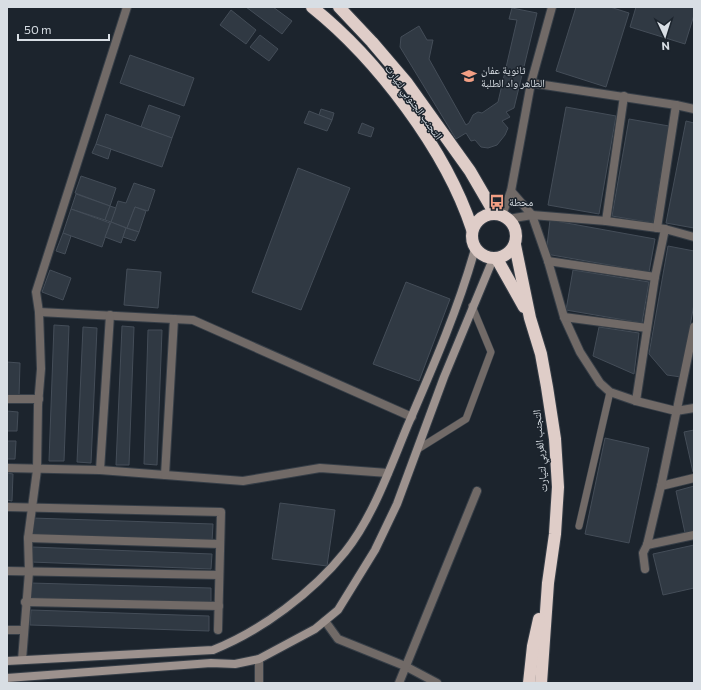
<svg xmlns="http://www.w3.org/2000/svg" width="701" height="690" font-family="Commissioner,'Noto Naskh Arabic',sans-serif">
<rect width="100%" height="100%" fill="#1c242d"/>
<g fill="#303943" stroke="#444d58">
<path d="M246,7H273L292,21L282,34Z"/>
<path d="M576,7H610L629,13L606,87L556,71Z"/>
<path d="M636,7H694V15L685,44L630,27Z"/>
<path d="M512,8L537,13L514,108L506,112L510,117L502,121L508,128L505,135L497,145L488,148L481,147L475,140L471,141L466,133L456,139L400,47L401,37L419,26L427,40H433L429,59L466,125L469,123L473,115L478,112L482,113L498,102L517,20L509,19Z"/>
<path d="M231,10L256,30L246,44L220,25Z"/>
<path d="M260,35L278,49L269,61L250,47Z"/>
<path d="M130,55L194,78L184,106L120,83Z"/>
<path d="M149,105L180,116L172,138L141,127Z"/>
<path d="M566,107L616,116L599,214L548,205Z"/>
<path d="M321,109L334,113L332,120L319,115Z"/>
<path d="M309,111L332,120L327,131L304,123Z"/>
<path d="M106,114L172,138L162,167L96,144Z"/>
<path d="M629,119L669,126L653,223L612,216Z"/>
<path d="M686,121L694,123V228L666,223Z"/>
<path d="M362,123L374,128L371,137L358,133Z"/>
<path d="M96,144L111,149L108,159L92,153Z"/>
<path d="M298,168L350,188L301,310L252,292Z"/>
<path d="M81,176L116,188L110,206L75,193Z"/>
<path d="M134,183L155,190L148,211L135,207L127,228L111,222L118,201L126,203Z"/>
<path d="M76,194L110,206L105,220L71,209Z"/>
<path d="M110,206L116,208L111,222L105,220Z"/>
<path d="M135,207L146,211L139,232L127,228Z"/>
<path d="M71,209L110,223L102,247L63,233Z"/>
<path d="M550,220L655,239L649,272L546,254Z"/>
<path d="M111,222L126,228L121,243L105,237Z"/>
<path d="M126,228L139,232L135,241L123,237Z"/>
<path d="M63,233L71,236L65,254L56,251Z"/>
<path d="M668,246L694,251V304L681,377L667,375L649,354Z"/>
<path d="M127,269L161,272L158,308L124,305Z"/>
<path d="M50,270L71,278L63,300L42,292Z"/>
<path d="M573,270L649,282L642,323L566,310Z"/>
<path d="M406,282L450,299L419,381L373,364Z"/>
<path d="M54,325L69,326L64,461H49Z"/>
<path d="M122,326L134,327L129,465H116Z"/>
<path d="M83,327L97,328L91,463L77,462Z"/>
<path d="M599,327L639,333L634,374L593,356Z"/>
<path d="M148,330H162L157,465L144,464Z"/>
<path d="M7,362L20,363L19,397H7Z"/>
<path d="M7,411L18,412L17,431H7Z"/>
<path d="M694,430V472H693L684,432Z"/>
<path d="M605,438L649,448L629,543L585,534Z"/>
<path d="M7,441H16L15,459H7Z"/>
<path d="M7,473L13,474L12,501L7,500Z"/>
<path d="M694,486V531L685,533L676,491Z"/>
<path d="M280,503L335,510L327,566L272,559Z"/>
<path d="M32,518L213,524L212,542L32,536Z"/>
<path d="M694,545V588L663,595L653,554Z"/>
<path d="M32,547L212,554L211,569L31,562Z"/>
<path d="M30,583L211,588V603L30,598Z"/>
<path d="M31,610L209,616V631L30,625Z"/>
</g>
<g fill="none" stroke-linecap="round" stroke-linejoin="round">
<g stroke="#363e47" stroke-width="8">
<g id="lane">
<path d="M418,449L466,419L491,352L472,306"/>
<path d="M579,526L610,392"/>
</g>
</g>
<g stroke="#363e47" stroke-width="10">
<g id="street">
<path d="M531,83L676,105L694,109"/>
<path d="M511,191L532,215L548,261L564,317L580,352L600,383L610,392L636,401L676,411L694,408"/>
<path d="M502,215L511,191L531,83L552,7"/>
<path d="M508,219L532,215L606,221L665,229L694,237"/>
<path d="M606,221L624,96"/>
<path d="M657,228L676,105"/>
<path d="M548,261L655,277"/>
<path d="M39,312L193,320L412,417"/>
<path d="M564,317L647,328"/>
<path d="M7,399H39"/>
<path d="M636,401L655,277L665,229"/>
<path d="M7,468L100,470L243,481L320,468L388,473"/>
<path d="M100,470L110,315"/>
<path d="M165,475L174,319"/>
<path d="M661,486L694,478"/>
<path d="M7,507L221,512L218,630"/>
<path d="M28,538L220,544"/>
<path d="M647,545L694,535"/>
<path d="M645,569L643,553L647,545L661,486L694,327"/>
<path d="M7,571L219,575"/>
<path d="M25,602L219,606"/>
<path d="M325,621L338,639L405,666L437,683"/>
<path d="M7,630H24"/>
<path d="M259,659V683"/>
<path d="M22,660L29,572L28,538L37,470L38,405L41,369L39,312L36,292L127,7"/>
<path d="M399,683L477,491"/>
</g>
</g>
<g stroke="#363e47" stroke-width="10">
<g id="secondary">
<path d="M7,661L213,650C261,631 313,592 345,552C373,517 390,468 407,427C432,369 458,310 475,249"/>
<path d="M7,678L211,663L235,664L259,659L315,629L338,610L375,550L397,504L444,377L493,259"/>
</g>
</g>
<g stroke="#363e47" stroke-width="14">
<g id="highway">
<path d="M312,7C377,59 446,150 472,229"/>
<path d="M339,7L372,42L407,83L470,171L495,214"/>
<circle cx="494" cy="236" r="22"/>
<path d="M515,245L530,318L541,354L547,387L555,439L558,487L555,534L548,583L541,683"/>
<path d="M497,259L524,307"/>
<path d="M529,683L533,646L539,619"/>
</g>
</g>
<use href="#lane" stroke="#716a67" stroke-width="7"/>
<use href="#street" stroke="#716a67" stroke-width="8"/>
<use href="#secondary" stroke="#9d928e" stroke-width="8"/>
<use href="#highway" stroke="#dfcdc8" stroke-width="12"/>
</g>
<defs>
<g id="school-bare" transform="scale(1.2)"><path d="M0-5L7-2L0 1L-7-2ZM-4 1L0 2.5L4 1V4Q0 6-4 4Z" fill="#f39f84" stroke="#1c242d" stroke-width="2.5" paint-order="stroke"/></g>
<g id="bus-bare" transform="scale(1.2)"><path d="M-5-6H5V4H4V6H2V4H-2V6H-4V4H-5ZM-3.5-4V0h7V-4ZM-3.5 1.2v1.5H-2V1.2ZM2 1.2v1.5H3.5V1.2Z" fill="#f39f84" stroke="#1c242d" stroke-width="2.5" paint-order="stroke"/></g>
</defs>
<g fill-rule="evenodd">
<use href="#school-bare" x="469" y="76"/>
<use href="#bus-bare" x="497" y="202"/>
</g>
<g text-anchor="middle" stroke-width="3" stroke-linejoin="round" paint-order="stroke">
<g font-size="11" fill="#d8dee4" stroke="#1c242d" text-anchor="start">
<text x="481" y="74">ثانوية عفان<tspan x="481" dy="13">الطاهر واد الطلبة</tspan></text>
<text x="509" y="206">محطة</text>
</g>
<g font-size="11" fill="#d8dee4" stroke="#1c242d">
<text transform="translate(414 102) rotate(54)" y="4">التجنب الجنوبي لتيارت</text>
<text transform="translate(540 451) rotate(-95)" y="4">التجنب الغربي لتيارت</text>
</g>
</g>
<rect width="701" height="690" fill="none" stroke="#d8dee4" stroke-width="16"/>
<g transform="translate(665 36) rotate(176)" stroke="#1c242d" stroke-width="3" paint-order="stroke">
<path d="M0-3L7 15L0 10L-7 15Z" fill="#d8dee4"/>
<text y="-6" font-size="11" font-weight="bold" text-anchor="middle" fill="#d8dee4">N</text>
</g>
<path d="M18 34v6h91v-6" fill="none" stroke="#d8dee4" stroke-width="2"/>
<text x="24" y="34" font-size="12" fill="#d8dee4" stroke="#1c242d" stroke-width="3" paint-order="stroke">50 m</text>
</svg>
